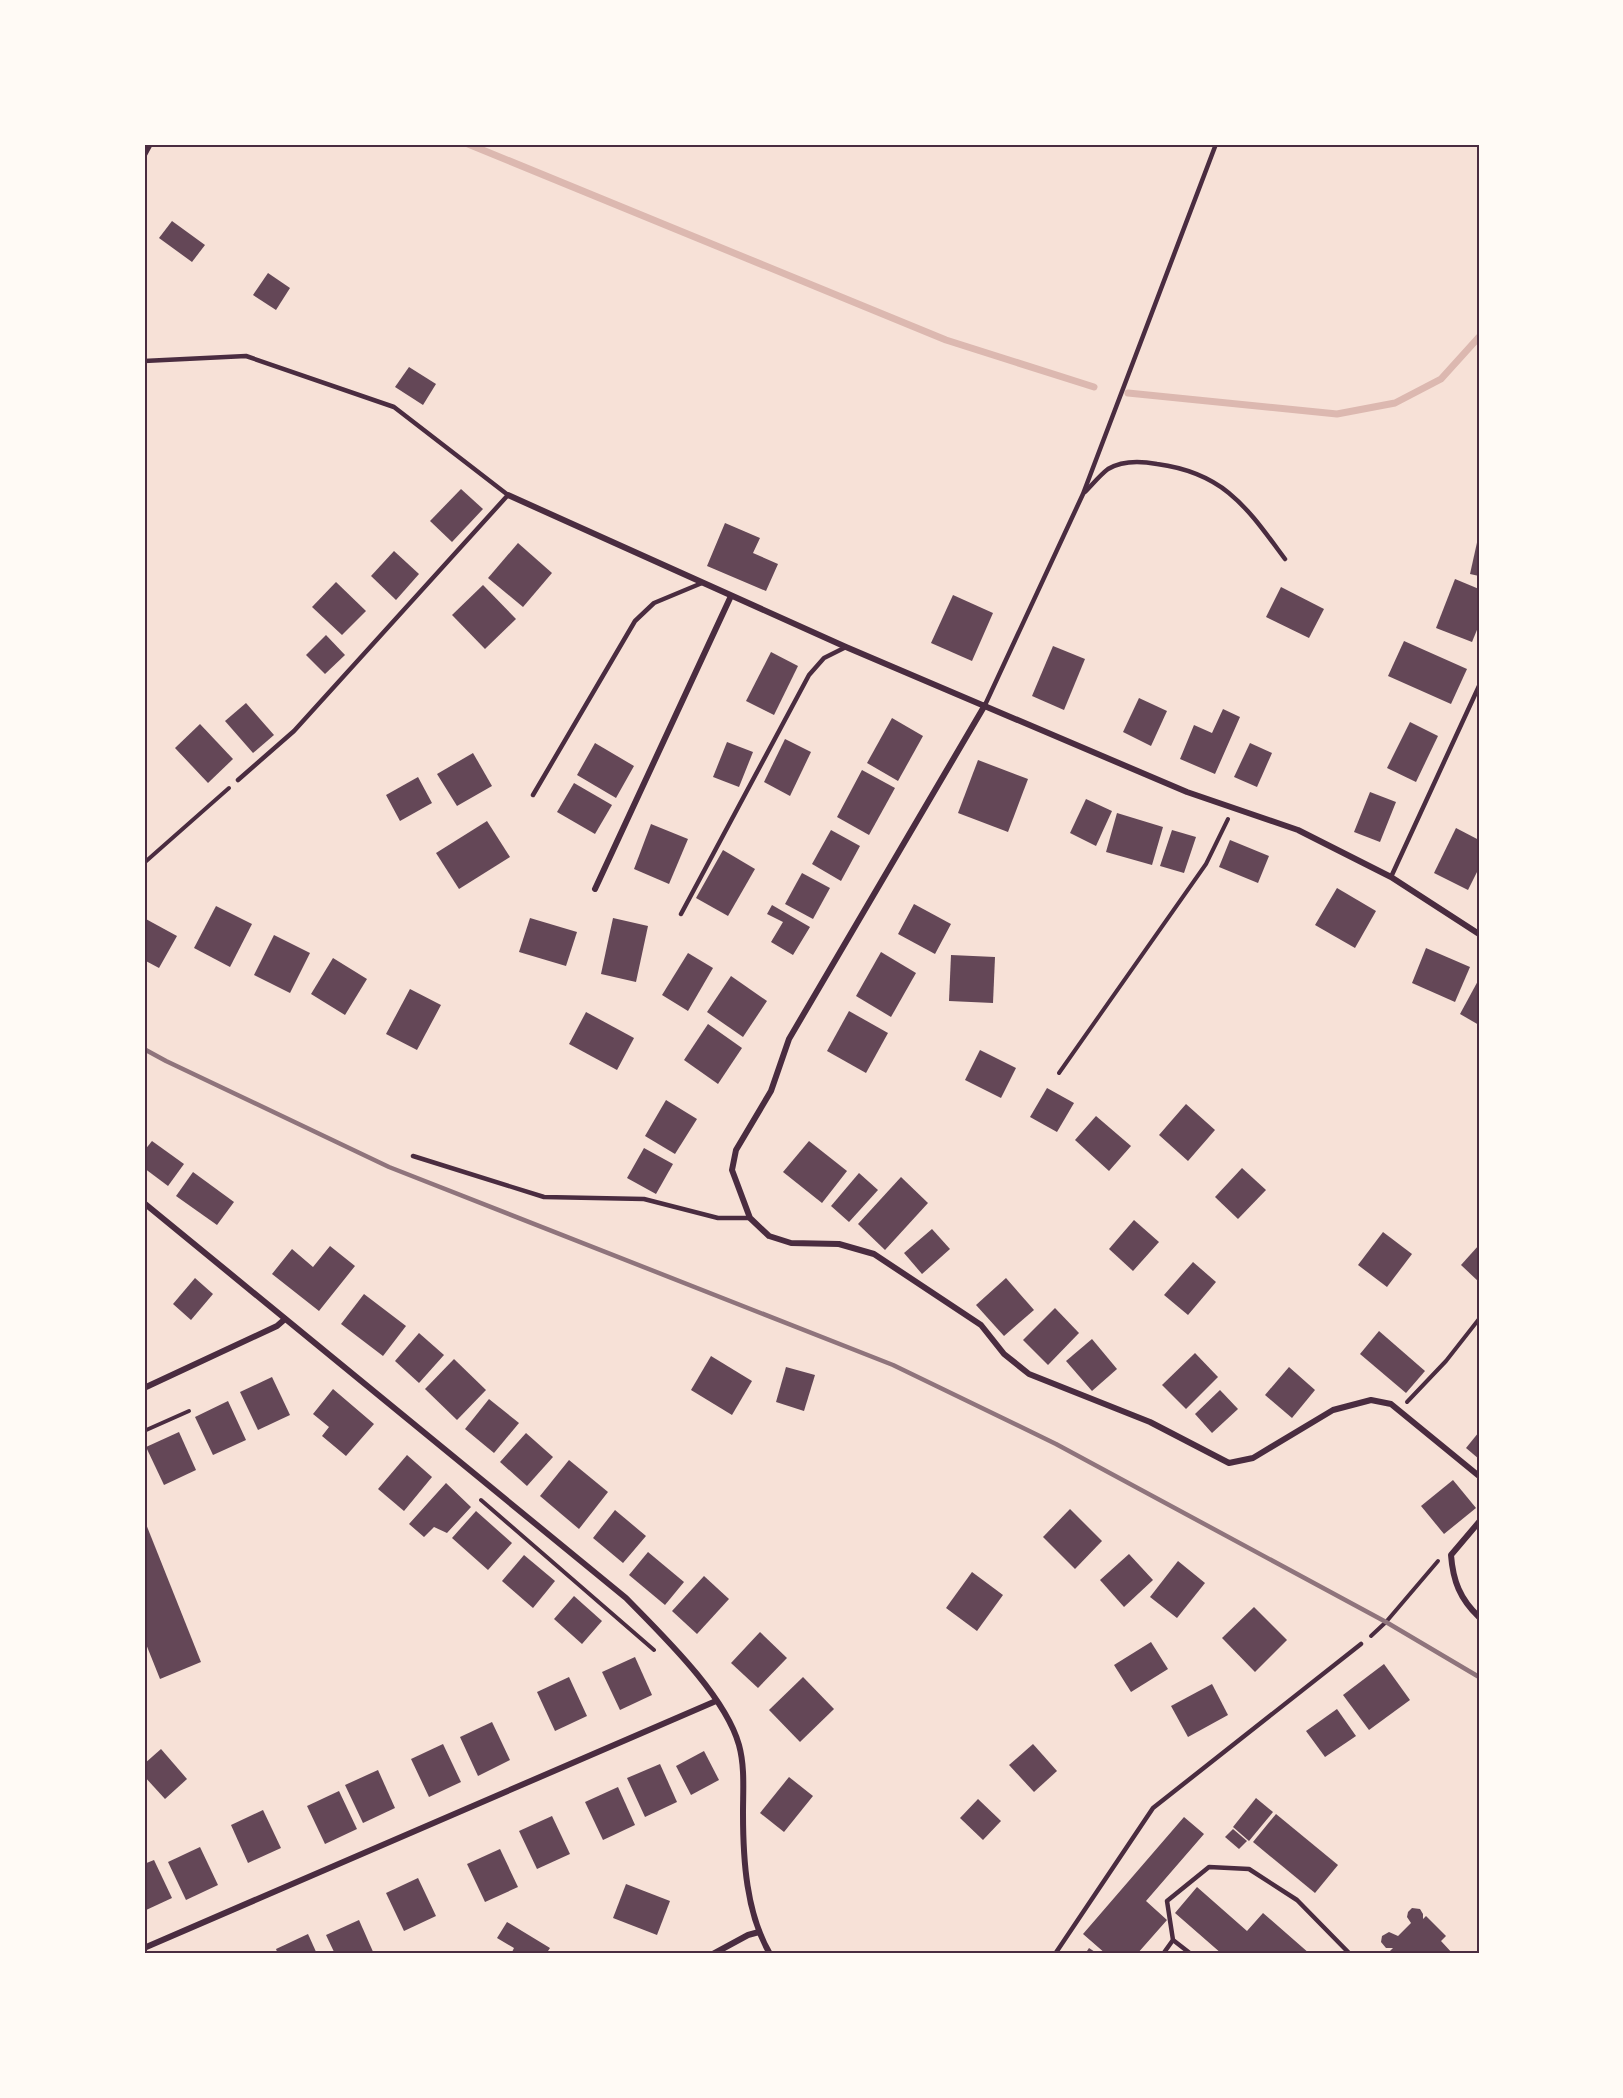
<svg xmlns="http://www.w3.org/2000/svg" width="1623" height="2098" font-family="Barlow,sans-serif">
<rect width="100%" height="100%" fill="#f7e1d7"/>
<g fill="none" stroke-linecap="round" stroke-linejoin="round">
<g stroke="#dcb8b0" stroke-width="7">
<path d="M468,144L946,340L1094,387"/>
<path d="M1128,393L1337,414L1395,403L1441,379L1479,337"/>
</g>
</g>
<g fill="#644757">
<path d="M172,221L205,245L192,262L159,238Z"/>
<path d="M268,273L290,288L276,310L253,295Z"/>
<path d="M409,367L436,384L423,405L395,387Z"/>
<path d="M461,489L483,509L452,542L430,521Z"/>
<path d="M725,523L760,538L753,553L778,564L766,591L707,566Z"/>
<path d="M1478,538H1479V576L1470,574Z"/>
<path d="M518,543L552,573L523,607L488,578Z"/>
<path d="M394,551L419,574L396,600L371,576Z"/>
<path d="M1455,579L1479,589V625L1472,642L1436,628Z"/>
<path d="M336,582L366,611L342,635L312,607Z"/>
<path d="M483,585L516,619L485,649L452,615Z"/>
<path d="M1281,587L1324,609L1309,638L1266,617Z"/>
<path d="M953,595L993,613L972,661L931,643Z"/>
<path d="M326,635L345,655L325,674L306,655Z"/>
<path d="M1404,641L1467,669L1451,704L1388,676Z"/>
<path d="M1053,646L1085,659L1064,710L1032,696Z"/>
<path d="M771,652L798,666L774,715L746,701Z"/>
<path d="M1139,698L1167,711L1151,746L1123,732Z"/>
<path d="M246,703L274,735L253,753L225,721Z"/>
<path d="M1223,709L1240,717L1215,774L1180,759L1194,725L1212,733Z"/>
<path d="M892,718L923,736L898,781L867,763Z"/>
<path d="M1410,722L1438,736L1416,782L1387,768Z"/>
<path d="M200,724L233,759L208,783L175,748Z"/>
<path d="M785,739L811,752L790,796L764,782Z"/>
<path d="M727,742L753,752L739,787L713,777Z"/>
<path d="M595,743L634,766L616,798L577,775Z"/>
<path d="M1250,743L1272,753L1257,787L1234,777Z"/>
<path d="M473,753L492,786L457,806L437,774Z"/>
<path d="M978,760L1028,779L1008,832L958,813Z"/>
<path d="M862,770L895,788L869,835L837,817Z"/>
<path d="M418,777L432,803L400,821L386,795Z"/>
<path d="M574,783L612,805L595,834L557,812Z"/>
<path d="M1370,792L1396,802L1380,842L1354,832Z"/>
<path d="M1086,799L1112,811L1096,846L1070,833Z"/>
<path d="M1117,813L1163,827L1152,865L1106,852Z"/>
<path d="M487,821L510,857L459,889L436,853Z"/>
<path d="M651,824L688,839L669,884L634,869Z"/>
<path d="M1456,828L1479,840V868L1468,890L1434,873Z"/>
<path d="M831,830L860,846L841,881L812,864Z"/>
<path d="M1172,830L1196,837L1184,873L1160,866Z"/>
<path d="M1230,840L1269,856L1258,883L1219,867Z"/>
<path d="M723,850L755,869L728,916L696,898Z"/>
<path d="M802,873L830,888L813,919L785,904Z"/>
<path d="M1337,888L1376,911L1355,948L1315,925Z"/>
<path d="M914,904L951,924L935,954L898,934Z"/>
<path d="M772,905L810,927L793,955L771,942L783,922L767,914Z"/>
<path d="M216,906L252,924L230,967L194,948Z"/>
<path d="M144,918L177,936L159,968L144,960Z"/>
<path d="M530,918L577,932L566,966L519,952Z"/>
<path d="M613,918L648,926L636,982L601,974Z"/>
<path d="M274,935L310,953L290,993L254,975Z"/>
<path d="M1426,948L1470,967L1455,1002L1412,983Z"/>
<path d="M881,952L916,973L891,1017L856,996Z"/>
<path d="M688,953L713,968L688,1011L662,995Z"/>
<path d="M951,955L995,957L993,1003L949,1001Z"/>
<path d="M333,958L367,979L345,1015L311,994Z"/>
<path d="M731,976L767,1001L743,1037L707,1012Z"/>
<path d="M1479,979V1025L1460,1014Z"/>
<path d="M410,989L441,1005L417,1050L386,1034Z"/>
<path d="M849,1011L888,1033L866,1073L827,1051Z"/>
<path d="M586,1012L634,1038L617,1070L569,1044Z"/>
<path d="M708,1024L742,1048L718,1084L684,1060Z"/>
<path d="M980,1050L1016,1068L1001,1098L965,1080Z"/>
<path d="M1047,1088L1074,1103L1057,1132L1030,1117Z"/>
<path d="M666,1100L697,1119L675,1154L645,1136Z"/>
<path d="M1186,1104L1215,1130L1188,1161L1159,1135Z"/>
<path d="M1096,1116L1131,1146L1109,1171L1075,1140Z"/>
<path d="M152,1141L184,1164L168,1186L144,1168V1151Z"/>
<path d="M809,1141L847,1171L822,1203L783,1172Z"/>
<path d="M644,1148L673,1164L656,1194L627,1178Z"/>
<path d="M1242,1168L1266,1190L1238,1219L1215,1197Z"/>
<path d="M193,1172L234,1202L217,1225L176,1196Z"/>
<path d="M859,1173L878,1190L849,1222L831,1206Z"/>
<path d="M901,1177L928,1203L885,1250L858,1224Z"/>
<path d="M1134,1220L1159,1242L1133,1271L1109,1249Z"/>
<path d="M932,1229L950,1249L922,1274L904,1253Z"/>
<path d="M1383,1232L1412,1254L1387,1287L1358,1265Z"/>
<path d="M1479,1245V1282L1461,1265Z"/>
<path d="M330,1246L355,1266L319,1311L272,1274L292,1249L313,1267Z"/>
<path d="M1193,1262L1216,1282L1188,1315L1164,1295Z"/>
<path d="M195,1278L213,1294L191,1320L173,1304Z"/>
<path d="M1006,1278L1034,1310L1004,1336L976,1305Z"/>
<path d="M364,1294L406,1326L383,1356L341,1324Z"/>
<path d="M1055,1308L1079,1333L1048,1365L1023,1340Z"/>
<path d="M1379,1331L1425,1371L1406,1393L1360,1354Z"/>
<path d="M419,1333L444,1355L419,1383L395,1361Z"/>
<path d="M1092,1339L1117,1369L1092,1391L1066,1361Z"/>
<path d="M1195,1353L1218,1377L1186,1409L1162,1385Z"/>
<path d="M711,1356L752,1381L732,1415L691,1390Z"/>
<path d="M454,1359L486,1390L457,1420L425,1389Z"/>
<path d="M786,1367L815,1375L804,1411L776,1402Z"/>
<path d="M1289,1367L1315,1390L1292,1418L1265,1395Z"/>
<path d="M272,1377L290,1415L258,1430L240,1392Z"/>
<path d="M333,1389L374,1424L346,1456L322,1436L329,1427L313,1414Z"/>
<path d="M1220,1390L1238,1409L1212,1433L1195,1414Z"/>
<path d="M489,1399L519,1423L494,1453L465,1429Z"/>
<path d="M228,1401L246,1440L213,1455L195,1417Z"/>
<path d="M179,1432L196,1470L164,1485L146,1447Z"/>
<path d="M1479,1432V1459L1466,1448Z"/>
<path d="M526,1433L553,1457L527,1486L500,1462Z"/>
<path d="M407,1455L432,1477L404,1511L378,1489Z"/>
<path d="M569,1460L608,1492L579,1529L540,1496Z"/>
<path d="M1453,1480L1476,1508L1444,1534L1421,1506Z"/>
<path d="M446,1483L471,1507L447,1533L434,1527L424,1537L409,1524Z"/>
<path d="M1070,1509L1102,1541L1075,1569L1043,1537Z"/>
<path d="M615,1510L646,1536L623,1563L593,1538Z"/>
<path d="M476,1511L512,1543L488,1570L452,1538Z"/>
<path d="M144,1519L201,1662L160,1679L144,1639Z"/>
<path d="M648,1552L684,1582L665,1605L629,1575Z"/>
<path d="M1129,1554L1153,1580L1124,1607L1100,1580Z"/>
<path d="M524,1555L555,1581L533,1608L502,1581Z"/>
<path d="M1178,1561L1205,1583L1177,1618L1150,1597Z"/>
<path d="M972,1572L1003,1595L977,1631L946,1608Z"/>
<path d="M704,1576L729,1599L697,1634L672,1611Z"/>
<path d="M574,1596L602,1621L582,1644L554,1619Z"/>
<path d="M1254,1607L1287,1640L1255,1672L1222,1638Z"/>
<path d="M760,1632L787,1658L758,1688L731,1663Z"/>
<path d="M1151,1642L1168,1669L1131,1692L1114,1665Z"/>
<path d="M635,1657L652,1695L620,1710L602,1672Z"/>
<path d="M1384,1664L1410,1700L1369,1730L1343,1695Z"/>
<path d="M569,1677L587,1716L555,1731L537,1692Z"/>
<path d="M803,1677L834,1709L800,1742L769,1710Z"/>
<path d="M1212,1684L1228,1715L1188,1737L1171,1706Z"/>
<path d="M1337,1709L1356,1736L1325,1757L1306,1731Z"/>
<path d="M492,1722L510,1760L478,1776L460,1737Z"/>
<path d="M443,1744L461,1782L429,1797L411,1759Z"/>
<path d="M1033,1744L1057,1771L1034,1792L1009,1765Z"/>
<path d="M161,1749L187,1779L165,1799L144,1776V1764Z"/>
<path d="M704,1751L719,1780L691,1795L676,1766Z"/>
<path d="M660,1764L677,1802L645,1817L627,1778Z"/>
<path d="M378,1770L395,1808L363,1823L345,1785Z"/>
<path d="M789,1777L813,1796L784,1832L760,1813Z"/>
<path d="M618,1787L635,1825L603,1840L585,1802Z"/>
<path d="M339,1791L357,1829L325,1844L307,1806Z"/>
<path d="M1256,1798L1273,1812L1249,1841L1233,1827Z"/>
<path d="M978,1799L1001,1821L983,1840L960,1818Z"/>
<path d="M263,1810L281,1848L248,1863L231,1825Z"/>
<path d="M1276,1814L1338,1865L1315,1893L1253,1842Z"/>
<path d="M552,1816L570,1854L537,1869L519,1831Z"/>
<path d="M1184,1817L1204,1834L1146,1901L1167,1920L1137,1954H1106L1083,1934Z"/>
<path d="M1233,1829L1247,1841L1239,1849L1225,1837Z"/>
<path d="M200,1847L218,1885L186,1900L168,1862Z"/>
<path d="M500,1849L518,1887L485,1902L467,1864Z"/>
<path d="M154,1860L172,1898L144,1911V1864Z"/>
<path d="M418,1878L436,1916L404,1931L386,1893Z"/>
<path d="M626,1884L670,1901L657,1935L613,1918Z"/>
<path d="M1197,1887L1247,1931L1263,1913L1310,1954H1222L1175,1913Z"/>
<path d="M1412,1908L1420,1909L1423,1914V1919L1426,1916L1446,1936L1441,1941L1453,1954H1390L1389,1952L1393,1948H1386L1381,1942L1382,1936L1389,1932L1398,1936L1411,1923L1407,1917L1408,1912Z"/>
<path d="M359,1920L374,1954H335L326,1935Z"/>
<path d="M507,1922L550,1948L546,1954H511L514,1948L497,1938Z"/>
<path d="M308,1934L317,1954H278L276,1949Z"/>
<path d="M1089,1948L1098,1954H1085Z"/>
</g>
<g fill="none" stroke-linecap="round" stroke-linejoin="round">
<g stroke="#4a2c40" stroke-width="4">
<path d="M144,157L151,144"/>
<path d="M144,863L229,788"/>
<path d="M1059,1073L1206,864L1228,819"/>
<path d="M1407,1402L1446,1361L1479,1319"/>
<path d="M144,1431L189,1411"/>
<path d="M481,1500L654,1650"/>
<path d="M1371,1636L1386,1622L1438,1561"/>
</g>
<g stroke="#4a2c40" stroke-width="4.5">
<path d="M144,361L246,356L394,407L508,495L294,731L238,780"/>
<path d="M1085,492C1092,485 1100,475 1108,469C1123,460 1141,461 1157,464C1225,473 1247,508 1285,559"/>
<path d="M985,705L1083,494L1216,144"/>
<path d="M533,795L635,621L654,603L702,583"/>
<path d="M1391,877L1479,686"/>
<path d="M681,914L809,675L824,658L846,647"/>
<path d="M413,1156L544,1197L644,1199L718,1218H750"/>
<path d="M1173,1940L1191,1954"/>
<path d="M1055,1954L1153,1808L1361,1644"/>
<path d="M1163,1954L1173,1940L1167,1901L1209,1867L1249,1869L1297,1900L1350,1954"/>
</g>
<g stroke="#4a2c40" stroke-width="6">
<path d="M508,495L846,647L1187,792L1298,830L1391,877L1479,934"/>
<path d="M985,705L789,1039L771,1091L736,1150L732,1170L750,1218L769,1236L791,1243L839,1244L874,1254L981,1325L1004,1354L1029,1374L1150,1422L1229,1463L1253,1458L1333,1410L1371,1400L1391,1404L1479,1476"/>
<path d="M595,889L731,596"/>
<path d="M144,1203L626,1598C662,1635 725,1695 739,1745C745,1767 743,1790 743,1813C743,1859 746,1913 770,1954"/>
<path d="M144,1388L277,1326L285,1319"/>
<path d="M1479,1522L1451,1555C1453,1581 1460,1599 1479,1617"/>
<path d="M144,1948L716,1701"/>
<path d="M713,1954L748,1935L759,1932"/>
</g>
<path stroke="#8f747c" stroke-width="4.5" d="M144,1049L166,1061L389,1167L893,1365L1056,1444L1386,1622L1479,1677"/>
</g>
<rect width="1623" height="2098" fill="none" stroke="#fffaf5" stroke-width="291"/>
<rect x="146" y="146" width="1332" height="1806" fill="none" stroke="#4a2c40" stroke-width="2"/>
</svg>
